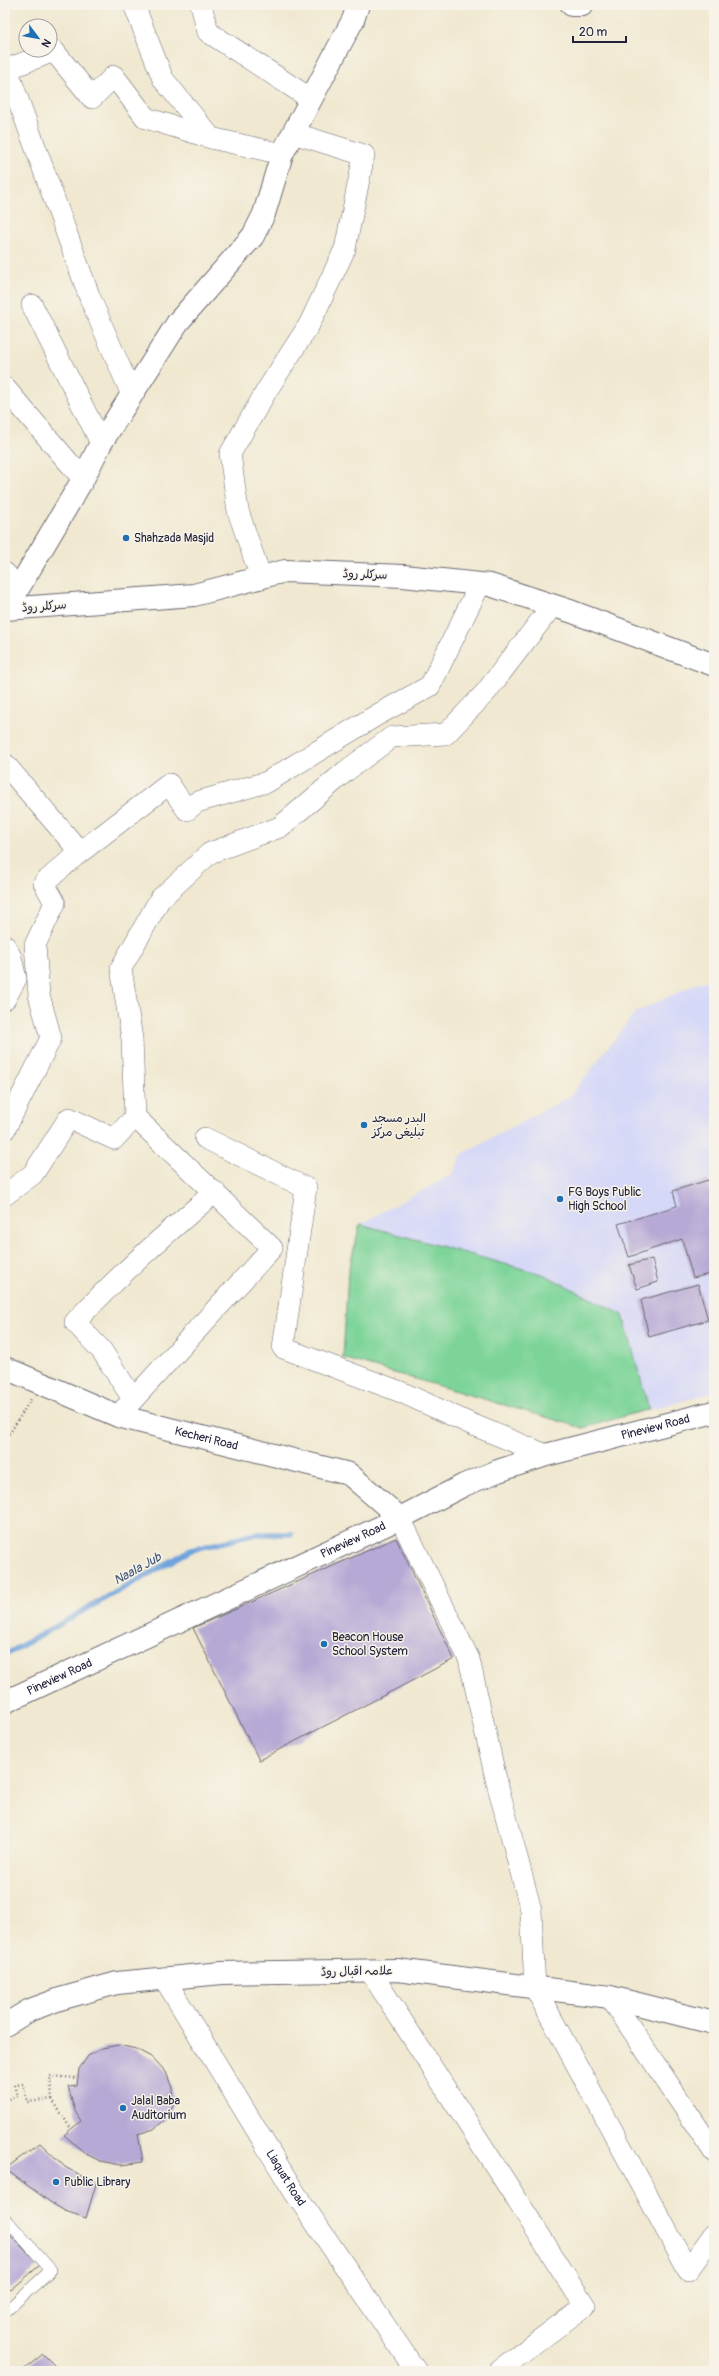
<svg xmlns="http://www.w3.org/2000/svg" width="719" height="2376" font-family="Pangolin,'Playpen Sans Arabic',sans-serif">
<rect width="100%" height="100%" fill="#f7f3e8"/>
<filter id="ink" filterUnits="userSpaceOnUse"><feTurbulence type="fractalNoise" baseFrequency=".025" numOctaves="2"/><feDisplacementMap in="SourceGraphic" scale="8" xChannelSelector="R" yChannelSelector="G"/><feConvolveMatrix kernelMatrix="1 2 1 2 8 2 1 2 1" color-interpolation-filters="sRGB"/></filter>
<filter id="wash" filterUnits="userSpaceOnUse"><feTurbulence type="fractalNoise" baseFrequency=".012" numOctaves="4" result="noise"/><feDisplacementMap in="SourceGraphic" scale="16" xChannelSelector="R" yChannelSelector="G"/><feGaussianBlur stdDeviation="0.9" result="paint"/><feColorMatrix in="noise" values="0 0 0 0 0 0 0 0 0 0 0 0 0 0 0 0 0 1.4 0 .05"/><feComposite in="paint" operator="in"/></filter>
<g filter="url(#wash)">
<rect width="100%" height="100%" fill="#f0e8d0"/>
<path fill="#d6d8f8" d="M714,979V1392L583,1428L343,1358L348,1272L360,1224L453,1174L462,1154L570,1096L635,1013L697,983Z"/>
<path fill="#7dd499" stroke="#507b6a" d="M360,1224L545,1275L623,1315L649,1409L583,1428L343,1358L348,1272Z"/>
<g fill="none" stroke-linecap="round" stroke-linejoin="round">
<path stroke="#70a3dc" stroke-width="5.5" d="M5,1655L191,1550L256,1534H291"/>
</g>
<g id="blocks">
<g fill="#b6a9d5">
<path d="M708,1180L712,1195H714V1273L693,1278L682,1239L629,1257L618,1224L677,1206L673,1191Z"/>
<path d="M652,1259L658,1282L637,1289L629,1265Z"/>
<path d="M698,1284L708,1320L649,1337L641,1300Z"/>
<path d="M396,1538L454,1659L259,1760L193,1628Z"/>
<path d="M119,2045L136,2049L153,2058L166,2072L172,2088L173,2105L166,2119L154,2129L138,2134L143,2162L121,2165L100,2161L86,2154L64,2135L81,2121L75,2111L68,2086L77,2085L79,2069L88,2056L102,2048Z"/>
<path d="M40,2143L65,2167L96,2184L86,2218L65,2211L50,2202L5,2169Z"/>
<path d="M5,2230L40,2265L11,2290L5,2285Z"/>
<path d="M43,2354L60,2371H22Z"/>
</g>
</g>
</g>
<g filter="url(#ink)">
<use href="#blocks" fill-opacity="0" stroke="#6a676f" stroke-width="1"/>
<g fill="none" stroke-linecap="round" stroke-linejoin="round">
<g stroke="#6a676f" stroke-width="12">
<path id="service" d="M5,2218L51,2270L5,2312"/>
</g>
<g stroke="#6a676f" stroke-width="22">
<g id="minor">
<path d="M134,5L163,79L211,138L282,154"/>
<path d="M201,5L208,32L311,99"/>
<path d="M7,69L90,298L132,395"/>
<path d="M5,70L54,51L92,98L114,76L146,118L211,138"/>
<path d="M32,305L101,443"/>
<path d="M5,388L83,479"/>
<path d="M5,573L18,589L10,603"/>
<path d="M261,578L238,511L230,454L267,390L309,325L345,249L364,155L293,133"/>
<path d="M5,764L80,852"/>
<path d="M5,946L11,957L16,979L5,999"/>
<path d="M5,1129L51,1038L39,995L35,945L55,903L44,883L74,857L169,784L187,810L197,802L267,782L377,715L430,686L480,584"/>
<path d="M205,1138L306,1188L283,1348L401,1392L471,1424L546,1455"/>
<path d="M5,1195L33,1174L69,1118L114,1139L135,1117"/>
<path d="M133,1399L102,1351L75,1322C119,1275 166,1233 215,1192"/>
<path d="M118,1416L272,1248L135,1117L132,1039L121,968L160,899L210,853L280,827L346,771L392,737L446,734L486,692L552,606"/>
<path d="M400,1518L469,1659L496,1779L531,1910L535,1988L688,2270L714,2234"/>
<path d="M370,1971L585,2306L498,2371"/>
<path id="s1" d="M164,1978L293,2190L416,2371"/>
<path d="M610,1997L714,2152"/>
</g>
</g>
<g stroke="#6a676f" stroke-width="24">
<g id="tertiary">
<path d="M572,5H582"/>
<path d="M18,589L83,479L101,443L178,322L253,236L264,214L282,154L353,20L358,5"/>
<path id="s2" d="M5,1368L118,1416L349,1474L400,1518"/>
<path id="s3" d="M5,1702L400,1518L464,1485L498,1471L546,1455L714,1412"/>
</g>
</g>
<g stroke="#6a676f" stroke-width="24">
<g id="secondary">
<path d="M5,609L194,595L285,571L403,576L490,585L570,611L714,665"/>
<path d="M5,2025L30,2010L60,1999L117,1983L222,1973L397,1970L610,1997L714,2023"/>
</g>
</g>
<g stroke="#6a676f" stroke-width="2.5" stroke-dasharray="1 3" stroke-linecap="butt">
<path d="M5,1435L10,1433L31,1399"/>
<path d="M52,2099L71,2129"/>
<path d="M5,2100L18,2096L15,2085L23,2084L27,2102L52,2099L50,2076L78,2078"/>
</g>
<use href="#service" stroke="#fff" stroke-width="11"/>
<use href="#minor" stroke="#fff" stroke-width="21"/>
<use href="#tertiary" stroke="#fff" stroke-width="22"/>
<use href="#secondary" stroke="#fff" stroke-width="22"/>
</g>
</g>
<g fill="#1f6fb2" stroke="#f7f3e8" stroke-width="1.5">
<circle cx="126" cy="538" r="4"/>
<circle cx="364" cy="1125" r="4"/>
<circle cx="560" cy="1199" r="4"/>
<circle cx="324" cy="1644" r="4"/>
<circle cx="123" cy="2108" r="4"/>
<circle cx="56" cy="2182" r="4"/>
</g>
<g text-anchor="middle" stroke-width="3" stroke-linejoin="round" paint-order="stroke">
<g font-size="12" fill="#22223b" stroke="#f7f3e8" text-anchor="start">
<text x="134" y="542">Shahzada Masjid</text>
<text x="372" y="1122">البدر مسجد<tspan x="372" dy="14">تبلیغی مرکز</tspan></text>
<text x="568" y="1196">FG Boys Public<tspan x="568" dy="14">High School</tspan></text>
<text x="332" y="1641">Beacon House<tspan x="332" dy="14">School System</tspan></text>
<text x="131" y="2105">Jalal Baba<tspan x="131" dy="14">Auditorium</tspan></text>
<text x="64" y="2186">Public Library</text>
</g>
<g font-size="12" fill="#22223b" stroke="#f7f3e8">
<text transform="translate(365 574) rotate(2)" y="4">سرکلر روڈ</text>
<text transform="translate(44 606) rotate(-4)" y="4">سرکلر روڈ</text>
<text dy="4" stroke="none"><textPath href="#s3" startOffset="708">Pineview Road</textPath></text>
<text dy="4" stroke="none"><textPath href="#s2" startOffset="214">Kecheri Road</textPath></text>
<text dy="4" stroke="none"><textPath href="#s3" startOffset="384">Pineview Road</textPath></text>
<text dy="4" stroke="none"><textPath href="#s3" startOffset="60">Pineview Road</textPath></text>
<text transform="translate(357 1971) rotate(-1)" y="4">علامہ اقبال روڈ</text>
<text dy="4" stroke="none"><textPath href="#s1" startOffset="234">Liaquat Road</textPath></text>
</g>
<g font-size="13" font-style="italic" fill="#41567b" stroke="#f7f3e8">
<text transform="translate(137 1568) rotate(-29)" y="5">Naala Jub</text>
</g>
</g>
<rect width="719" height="2376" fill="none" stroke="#f7f3e8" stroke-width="20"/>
<g transform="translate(38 38) rotate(122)"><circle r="19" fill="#f7f3e8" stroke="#a29fa3"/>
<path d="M0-3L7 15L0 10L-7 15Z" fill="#1f6fb2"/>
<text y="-6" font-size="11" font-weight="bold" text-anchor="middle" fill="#22223b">N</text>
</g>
<path d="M573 36v6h53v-6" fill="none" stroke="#22223b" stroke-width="2"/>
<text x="579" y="36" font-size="12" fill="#22223b" stroke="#f7f3e8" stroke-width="3" paint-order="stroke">20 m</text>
</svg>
